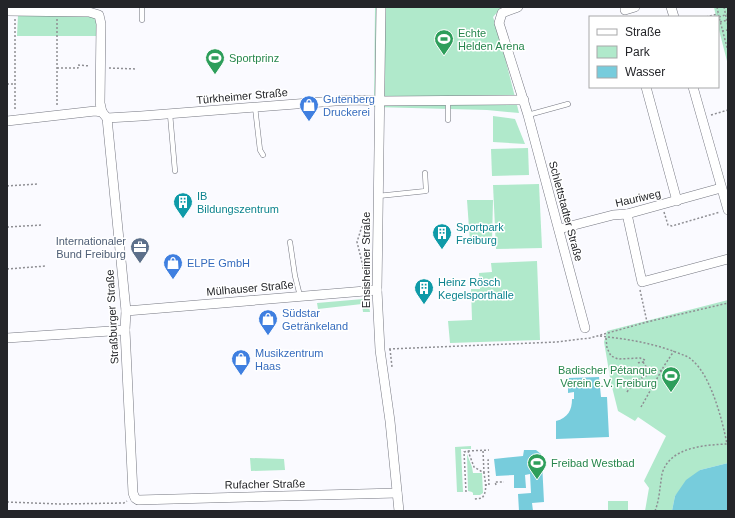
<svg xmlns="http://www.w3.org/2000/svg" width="735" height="518" font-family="Helvetica,sans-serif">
<rect width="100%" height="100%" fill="#fafaff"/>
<g fill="#b0e9cb">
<path d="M375,7H502L493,17L500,38L519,113L487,110L374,107Z"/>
<path d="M714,7H728V65L718,26V17H716Z"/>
<path d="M18,15H89C99,20 98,26 98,36H17Z"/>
<path d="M493,116L515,119L525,144L493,142Z"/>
<path d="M528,148L529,175L492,176L491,149Z"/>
<path d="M539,184L542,248L496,249L493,185Z"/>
<path d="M467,200H493L492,241L470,242Z"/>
<path d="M537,261L540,340L450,343L448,321L472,320L471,289H480L479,273L492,272L491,263Z"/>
<path d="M363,299C369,301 369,306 370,312H363L362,304L318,309L317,303Z"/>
<path d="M728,300V463L700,470L675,496L672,511H645L649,488L644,481L666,436L638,417L635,421L618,411L611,383L604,342L607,331Z"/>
<path d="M471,446V449H461L463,492H457L455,447Z"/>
<path d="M467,454L472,467L473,473H482L483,493L480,495H473V493L472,492L468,491Z"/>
<path d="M250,458L284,459L285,470L251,471Z"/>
<rect x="608" y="501" width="20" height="10"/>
</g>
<g fill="#77ccdc">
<path d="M599,377L601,397H607L609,437L556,439V421C568,418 572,410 572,399H574V392L568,393V378Z"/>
<path d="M524,450H536L541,454V458L539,462H542L544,502L532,503L533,511H519L518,494L531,493L530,474L525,475L526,488H514V475L496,476L494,459L523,456Z"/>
<path d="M728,463V511H672L675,496L686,480L700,470Z"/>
</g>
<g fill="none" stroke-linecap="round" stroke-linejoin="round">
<g stroke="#757781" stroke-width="5.5">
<g id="lane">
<path d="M142,7V20"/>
<path d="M448,101V120"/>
<path d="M255,107L260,150L263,155"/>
<path d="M170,114L175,171"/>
<path d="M528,115L568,104"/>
<path d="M378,196L426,191L425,173"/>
<path d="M290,242L295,276L300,296"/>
</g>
</g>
<g stroke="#757781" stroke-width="10">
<g id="street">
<path d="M381,7L377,290L380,350L390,421L399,511"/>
<path d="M518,7L502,13L499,23L528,115L585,328"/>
<path d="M671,7L674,17"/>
<path d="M625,10L635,7"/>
<path d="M7,11L89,12L99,15L101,24L100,103L102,112L107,118L126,311L125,330L133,493L135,498L138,500L397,493"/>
<path d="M646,87L677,201"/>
<path d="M693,87L728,210"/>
<path d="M107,118L141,116L335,101L356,100L380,101L524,100"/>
<path d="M7,121L95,111L102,112"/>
<path d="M627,214L642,282L728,259"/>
<path d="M559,229L613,215L627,214L721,188"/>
<path d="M126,311L377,290"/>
<path d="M7,338L125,330"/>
</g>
</g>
<g stroke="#8e8e93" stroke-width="1.5" stroke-dasharray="2 2" stroke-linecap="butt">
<path d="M717,7L719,17L728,51"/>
<path d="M724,7L728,26"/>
<path d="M706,17L718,14"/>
<path d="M719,17L728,14"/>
<path d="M15,19V111"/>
<path d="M57,19V106"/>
<path d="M720,22L728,20"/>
<path d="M722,31L728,30"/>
<path d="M57,68H78V65L90,66"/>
<path d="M109,68L137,69"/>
<path d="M7,84H15"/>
<path d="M711,115L728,110"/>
<path d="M7,186L38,184"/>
<path d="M664,212L668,225L672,226L720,212"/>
<path d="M362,226L357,242L367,282"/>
<path d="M7,227L42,225"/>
<path d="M7,269L46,266"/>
<path d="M640,290L647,322"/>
<path d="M600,336C627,339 653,343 678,353C683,355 688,356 692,360C711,376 722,419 727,444"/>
<path d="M606,338L607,348L611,356L618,359L640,358L645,360L643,362L636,363"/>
<path d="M389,349L556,342L590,338L647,322L728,303"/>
<path d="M390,349L392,367"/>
<path d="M643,362L651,374"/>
<path d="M627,392C638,377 645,376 662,370"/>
<path d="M641,407L664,366L674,351"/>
<path d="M468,451L489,450"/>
<path d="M483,451L484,473"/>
<path d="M485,485H489L488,460H489"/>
<path d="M496,485L495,482H504"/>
<path d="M466,492L464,452L468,451L474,467L484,473C485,481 488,491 482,498L474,499"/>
<path d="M7,502L60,504L124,503L127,501"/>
<path d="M655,511C657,506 658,501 659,496C660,488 661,481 662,474C669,447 705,445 727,444L728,445"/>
</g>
<use href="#lane" stroke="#fff" stroke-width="4.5"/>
<use href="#street" stroke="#fff" stroke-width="9"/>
</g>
<defs>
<g id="stadium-pin" transform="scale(1)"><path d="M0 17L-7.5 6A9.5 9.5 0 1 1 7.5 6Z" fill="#2e9e5b" stroke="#fff"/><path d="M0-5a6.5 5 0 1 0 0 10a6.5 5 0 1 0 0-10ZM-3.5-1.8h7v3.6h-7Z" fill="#fff"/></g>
<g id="shop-pin" transform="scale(1)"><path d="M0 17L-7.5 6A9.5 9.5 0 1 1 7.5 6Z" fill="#3f7fe0" stroke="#fff"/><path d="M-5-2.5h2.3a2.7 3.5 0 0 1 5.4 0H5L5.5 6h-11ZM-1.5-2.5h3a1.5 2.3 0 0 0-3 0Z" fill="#fff"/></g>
<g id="building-pin" transform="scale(1)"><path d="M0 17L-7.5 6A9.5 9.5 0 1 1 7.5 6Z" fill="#0f9aa8" stroke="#fff"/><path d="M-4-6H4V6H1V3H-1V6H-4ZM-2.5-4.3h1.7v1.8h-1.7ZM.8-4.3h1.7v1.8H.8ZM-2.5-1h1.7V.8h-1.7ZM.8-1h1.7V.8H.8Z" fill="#fff"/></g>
<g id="office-pin" transform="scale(1)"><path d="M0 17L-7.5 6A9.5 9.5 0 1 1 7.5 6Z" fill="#5c6f8a" stroke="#fff"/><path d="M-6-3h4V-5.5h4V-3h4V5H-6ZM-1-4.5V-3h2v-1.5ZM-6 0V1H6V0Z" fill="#fff"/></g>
</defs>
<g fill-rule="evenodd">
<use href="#stadium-pin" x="444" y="39"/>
<use href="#stadium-pin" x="215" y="58"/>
<use href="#shop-pin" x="309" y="105"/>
<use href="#building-pin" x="183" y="202"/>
<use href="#building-pin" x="442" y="233"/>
<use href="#office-pin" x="140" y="247"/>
<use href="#shop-pin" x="173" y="263"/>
<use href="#building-pin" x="424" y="288"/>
<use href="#shop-pin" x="268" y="319"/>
<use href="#shop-pin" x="241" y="359"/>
<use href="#stadium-pin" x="671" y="376"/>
<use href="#stadium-pin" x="537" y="463"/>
</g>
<g text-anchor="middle" stroke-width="3" stroke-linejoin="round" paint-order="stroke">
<g font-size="11" fill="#27864d" stroke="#fff" text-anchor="start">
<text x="458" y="37">Echte<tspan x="458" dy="13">Helden Arena</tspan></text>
<text x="229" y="62">Sportprinz</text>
<text x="657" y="374" text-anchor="end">Badischer Pétanque<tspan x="657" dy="13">Verein e.V. Freiburg</tspan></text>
<text x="551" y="467">Freibad Westbad</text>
</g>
<g font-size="11" fill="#242529" stroke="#fff">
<text transform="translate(242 96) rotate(-5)" y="4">Türkheimer Straße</text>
<text transform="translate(638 198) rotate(-13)" y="4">Hauriweg</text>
<text transform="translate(566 211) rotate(75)" y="4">Schlettstadter Straße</text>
<text transform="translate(366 260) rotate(-90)" y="4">Ensisheimer Straße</text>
<text transform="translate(250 288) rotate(-5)" y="4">Mülhauser Straße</text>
<text transform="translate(112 317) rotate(-93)" y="4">Straßburger Straße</text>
<text transform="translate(265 484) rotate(-1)" y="4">Rufacher Straße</text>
</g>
<g font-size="11" fill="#366cbe" stroke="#fff" text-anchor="start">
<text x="323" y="103">Gutenberg<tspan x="323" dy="13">Druckerei</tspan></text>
<text x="187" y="267">ELPE GmbH</text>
<text x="282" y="317">Südstar<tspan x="282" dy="13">Getränkeland</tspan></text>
<text x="255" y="357">Musikzentrum<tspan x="255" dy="13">Haas</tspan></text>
</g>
<g font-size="11" fill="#0d838f" stroke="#fff" text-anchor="start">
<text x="197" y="200">IB<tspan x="197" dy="13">Bildungszentrum</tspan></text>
<text x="456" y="231">Sportpark<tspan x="456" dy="13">Freiburg</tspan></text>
<text x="438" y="286">Heinz Rösch<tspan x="438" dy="13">Kegelsporthalle</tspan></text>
</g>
<g font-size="11" fill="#4e5e75" stroke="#fff" text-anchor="end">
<text x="126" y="245">Internationaler<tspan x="126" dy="13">Bund Freiburg</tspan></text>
</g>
</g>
<rect width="735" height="518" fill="none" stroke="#242529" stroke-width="16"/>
<rect x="589" y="16" width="130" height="72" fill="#ffffff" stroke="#a7a8a9"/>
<rect x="597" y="29" width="20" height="6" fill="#ffffff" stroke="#a7a8a9"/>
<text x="625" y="36" font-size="12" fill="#242529">Straße</text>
<rect x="597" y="46" width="20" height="12" fill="#b0e9cb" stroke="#a7a8a9"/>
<text x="625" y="56" font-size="12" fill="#242529">Park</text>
<rect x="597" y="66" width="20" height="12" fill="#77ccdc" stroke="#a7a8a9"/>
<text x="625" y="76" font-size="12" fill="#242529">Wasser</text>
</svg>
